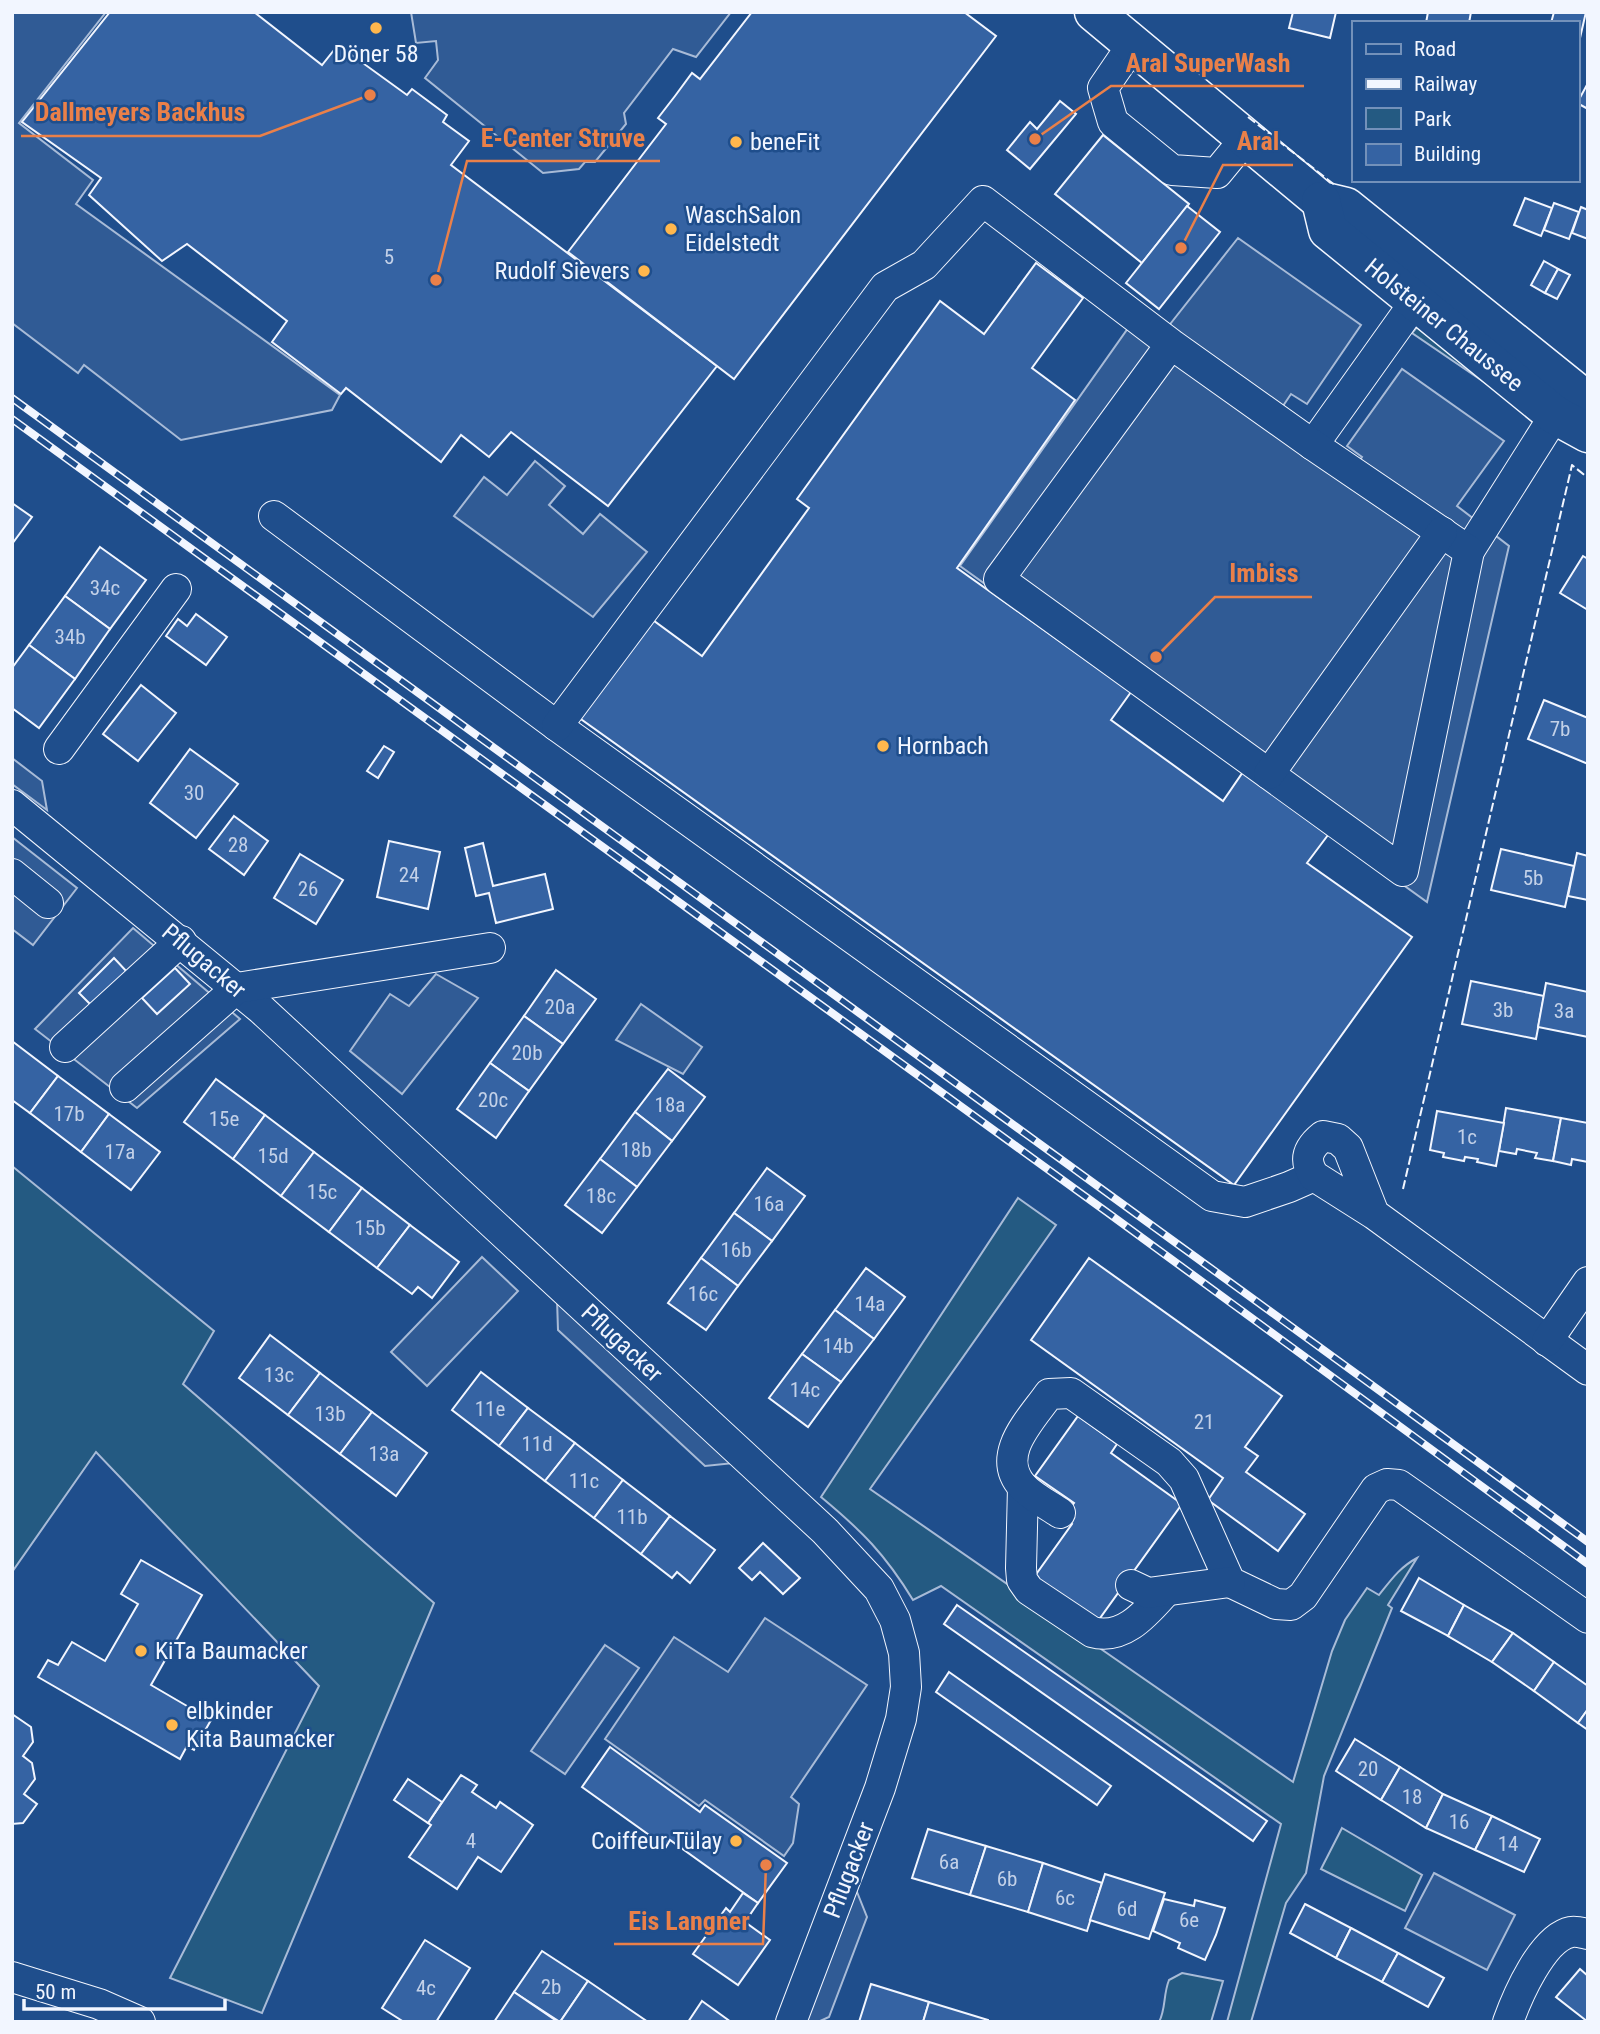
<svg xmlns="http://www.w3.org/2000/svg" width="1600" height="2034" font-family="'Roboto Condensed',sans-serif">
<rect width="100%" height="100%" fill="#1f4e8c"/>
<g fill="#245a82" stroke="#a8bbd7" stroke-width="2">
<path d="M1423,320L1531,414L1412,333Z"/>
<path d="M12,1166L214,1331L183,1384L434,1603L262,2013L170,1978L319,1686L96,1452L12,1572Z"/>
<path d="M1018,1198L1056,1225L870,1489L1293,1782L1332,1651L1345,1620L1367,1588L1379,1595C1391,1580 1400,1567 1417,1558L1388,1605L1392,1608L1324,1776L1306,1873L1286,1903L1251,2022H1227L1281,1824L941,1586L913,1600C885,1554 862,1531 821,1497Z"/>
<path d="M1342,1828L1422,1875L1405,1911L1321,1869Z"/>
<path d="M1182,1973L1223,1981L1211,2022H1159C1166,2009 1163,1995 1169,1980Z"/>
</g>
<g fill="#305b95" stroke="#a8bbd7" stroke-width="2">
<path d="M12,12H106L19,123L93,180L76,204L340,395L332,410L181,440L84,365L78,373L12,323Z"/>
<path d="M411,12H731L696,57L673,49L624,113L626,124L595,162H585L579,169L543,173L425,78L438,60L436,41L416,43Z"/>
<path d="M1238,238L1361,325L1307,404L1291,394L1283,406L1360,460L1362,457L1347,446L1402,369L1504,441L1457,506L1509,546L1427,902L960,566L1131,324L1156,342Z"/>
<path d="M535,461L565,486L549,505L583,534L600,514L647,552L593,617L454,516L484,477L507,495Z"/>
<path d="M12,758L42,781L47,810L12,784Z"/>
<path d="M12,837L77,888L33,945L12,929Z"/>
<path d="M133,928L240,1019L137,1108L35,1029Z"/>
<path d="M436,974L478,998L402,1094L350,1051L390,994L409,1006Z"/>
<path d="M641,1004L702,1047L683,1074L616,1040Z"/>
<path d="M482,1257L518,1291L427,1386L391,1352Z"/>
<path d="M557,1299L734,1463L705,1466L558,1330Z"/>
<path d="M765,1618L867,1685L791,1797L799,1804L793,1843L784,1856L705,1800L699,1806L605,1739L674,1637L728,1672Z"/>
<path d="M605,1645L639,1668L565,1774L531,1751Z"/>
<path d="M1434,1873L1515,1915L1487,1970L1405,1928Z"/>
<path d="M855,1887L867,1917L829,2017L818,2022H803Z"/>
</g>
<g fill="#3563a3" stroke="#f2f6ff" stroke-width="2">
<path d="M110,12H254L322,65L338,45L407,95L412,89L447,115L443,122L469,141L451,165L717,366L608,506L511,432L489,457L461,435L441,462L346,388L341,394L272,342L287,321L187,244L162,261L89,195L101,178L22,122Z"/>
<path d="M752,12H964L996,36L734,379L568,252L666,124L658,118L675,96L692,73L700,79Z"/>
<path d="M1293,12H1336L1330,38L1289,28Z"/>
<path d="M1428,12H1471L1469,23H1426Z"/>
<path d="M1554,12H1586L1577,51V23H1551Z"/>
<path d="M1588,83V109L1577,103Z"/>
<path d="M1060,101L1076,114L1030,169L1007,150L1030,122L1037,129Z"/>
<path d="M1103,135L1189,204L1142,263L1055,194Z"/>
<path d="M1525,198L1552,208L1541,236L1514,225Z"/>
<path d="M1554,203L1579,212L1569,239L1544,230Z"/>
<path d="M1187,206L1220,232L1159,309L1126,283Z"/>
<path d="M1581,207L1588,210V239L1572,233Z"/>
<path d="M1544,261L1558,269L1545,293L1531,285Z"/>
<path d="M1036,263L1083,298L1032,368L1075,400L957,568L1131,692L1111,720L1223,801L1243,772L1328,835L1307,863L1412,937L1234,1185L578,717L650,618L702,656L809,508L797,499L940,301L984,334Z"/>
<path d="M1558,269L1570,275L1557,299L1545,293Z"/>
<path d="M12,503L32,517L12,544Z"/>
<path d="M100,547L146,580L110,629L65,596Z"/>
<path d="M1583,556L1588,559V610L1560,593Z"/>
<path d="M65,596L110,629L75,679L29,645Z"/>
<path d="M196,614L227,637L206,665L166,636L178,619L187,626Z"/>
<path d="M29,645L75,679L39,728L12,708V668Z"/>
<path d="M141,685L176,713L138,761L103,734Z"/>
<path d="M1544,700L1588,718V764L1528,739Z"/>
<path d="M384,746L394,752L378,778L367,771Z"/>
<path d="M190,749L238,784L196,838L150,803Z"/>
<path d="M234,816L268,841L244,875L209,849Z"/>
<path d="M389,841L440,852L428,909L377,897Z"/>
<path d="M483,843L493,886L545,874L553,909L496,923L489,893L476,896L465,848Z"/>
<path d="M1501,849L1574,866L1565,907L1491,890Z"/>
<path d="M1577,853L1588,856V900L1568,896Z"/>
<path d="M300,854L343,880L316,924L274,898Z"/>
<path d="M114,958L128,973L93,1007L79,993Z"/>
<path d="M175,968L190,984L157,1014L142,998Z"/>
<path d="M556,970L596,999L563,1044L524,1016Z"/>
<path d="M1471,981L1544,996L1536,1039L1462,1024Z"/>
<path d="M1546,983L1588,992V1037L1538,1027Z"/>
<path d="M524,1016L563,1044L529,1091L490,1063Z"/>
<path d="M12,1041L58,1076L30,1113L12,1100Z"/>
<path d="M490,1063L529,1091L496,1138L457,1109Z"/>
<path d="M668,1069L705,1097L672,1141L635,1112Z"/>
<path d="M58,1076L109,1114L81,1152L30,1113Z"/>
<path d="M216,1079L265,1115L233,1159L184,1122Z"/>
<path d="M1506,1108L1561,1118L1553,1161L1535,1158L1537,1153L1517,1149L1516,1154L1499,1151Z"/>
<path d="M1437,1111L1504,1123L1496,1166L1477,1162L1478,1159L1465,1157L1464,1161L1443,1157L1444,1153L1430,1150Z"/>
<path d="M635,1112L672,1141L637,1187L600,1159Z"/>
<path d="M109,1114L160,1152L131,1190L81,1152Z"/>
<path d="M265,1115L314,1152L281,1196L233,1159Z"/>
<path d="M1561,1118L1588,1123V1162L1572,1159L1571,1165L1553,1161Z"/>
<path d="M314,1152L362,1188L329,1232L281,1196Z"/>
<path d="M600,1159L637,1187L602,1233L565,1205Z"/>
<path d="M767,1168L805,1196L772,1241L734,1213Z"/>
<path d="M362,1188L410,1225L377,1268L329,1232Z"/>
<path d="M734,1213L772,1241L738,1286L701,1258Z"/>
<path d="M410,1225L459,1262L432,1298L418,1287L412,1294L377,1268Z"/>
<path d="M701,1258L738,1286L706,1330L668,1303Z"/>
<path d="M1089,1258L1282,1396L1245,1447L1258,1456L1246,1472L1305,1514L1278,1551L1208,1500L1223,1478L1031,1340Z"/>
<path d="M866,1268L905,1297L874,1339L835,1310Z"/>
<path d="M835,1310L874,1339L841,1382L802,1354Z"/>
<path d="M270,1335L320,1373L288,1415L239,1378Z"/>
<path d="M802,1354L841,1382L808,1427L769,1398Z"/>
<path d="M481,1372L528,1408L499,1446L452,1410Z"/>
<path d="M320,1373L372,1412L340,1454L288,1415Z"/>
<path d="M528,1408L575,1443L545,1481L499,1446Z"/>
<path d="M372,1412L427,1453L396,1496L340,1454Z"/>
<path d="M1078,1416L1117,1444L1111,1453L1182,1504L1095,1625L1032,1580L1072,1524L1063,1517L1074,1503L1035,1476Z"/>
<path d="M575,1443L623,1480L594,1518L545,1481Z"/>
<path d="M623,1480L670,1516L641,1554L594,1518Z"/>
<path d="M670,1516L715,1550L690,1583L677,1572L672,1578L641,1554Z"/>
<path d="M763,1543L800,1578L783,1594L760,1572L752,1580L739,1568Z"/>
<path d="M141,1560L202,1595L151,1685L211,1720L194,1750L187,1746L180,1759L38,1677L48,1660L58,1665L72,1642L105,1661L138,1604L121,1594Z"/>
<path d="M1419,1578L1464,1605L1448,1636L1401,1611Z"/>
<path d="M957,1605L1267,1821L1253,1841L944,1624Z"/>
<path d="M1464,1605L1513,1633L1492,1662L1448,1636Z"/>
<path d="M1513,1633L1554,1662L1534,1691L1492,1662Z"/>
<path d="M1554,1662L1588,1686V1709L1578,1723L1534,1691Z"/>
<path d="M949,1672L1111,1786L1097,1805L936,1692Z"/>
<path d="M1588,1709V1730L1578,1723Z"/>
<path d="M12,1714L31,1727L33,1742L23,1756L32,1763L35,1779L24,1794L37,1804L23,1823L12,1824Z"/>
<path d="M1355,1739L1400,1767L1381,1800L1336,1771Z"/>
<path d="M610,1747L700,1812L705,1805L787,1863L758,1903L670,1840L666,1847L582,1787Z"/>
<path d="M1400,1767L1443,1794L1426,1828L1381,1800Z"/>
<path d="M461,1775L477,1785L472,1792L496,1808L500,1802L533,1825L501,1872L478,1857L457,1889L409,1857L431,1825L428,1823Z"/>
<path d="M408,1779L442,1802L428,1823L394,1800Z"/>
<path d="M1443,1794L1492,1816L1475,1850L1426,1828Z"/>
<path d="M1492,1816L1540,1839L1524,1872L1475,1850Z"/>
<path d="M928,1829L986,1846L970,1895L912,1878Z"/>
<path d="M986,1846L1043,1863L1028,1912L970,1895Z"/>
<path d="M1043,1863L1102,1883L1087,1931L1028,1912Z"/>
<path d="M1105,1874L1165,1893L1149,1939L1090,1920Z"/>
<path d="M743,1893L758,1903L745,1922L770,1940L738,1985L693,1954L726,1908L730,1912Z"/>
<path d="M1164,1899L1194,1906L1195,1900L1225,1908L1216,1935L1205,1960L1178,1948L1180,1943L1153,1931Z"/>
<path d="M1305,1904L1351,1928L1336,1958L1290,1933Z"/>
<path d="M1351,1928L1398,1953L1382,1982L1336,1958Z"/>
<path d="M425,1940L470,1968L436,2022H404L382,2008Z"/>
<path d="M542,1951L588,1981L560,2022L514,1992Z"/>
<path d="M1398,1953L1444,1978L1428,2007L1382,1982Z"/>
<path d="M1580,1969L1588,1976V2022L1556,1997Z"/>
<path d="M588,1981L648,2022H560Z"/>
<path d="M871,1984L929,2002L923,2022H859Z"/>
<path d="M514,1992L558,2022H494Z"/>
<path d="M702,2001L731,2022H688Z"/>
<path d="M929,2002L988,2020V2022H923Z"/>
</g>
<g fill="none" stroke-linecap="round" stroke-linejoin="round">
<g stroke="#f2f6ff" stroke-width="32">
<g id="minor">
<path d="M1133,44L1103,88L1113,122L1172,170L1217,173L1245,139"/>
<path d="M1313,445L1415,302"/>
<path d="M274,516L557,726L1212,1196L1245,1202L1289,1187L1314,1176"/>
<path d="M1469,551L1555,415"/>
<path d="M557,726L885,287L924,265L983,201L1171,344L1313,445L1469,551L1403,871L999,579L1171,344"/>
<path d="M59,749L176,589"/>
<path d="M1269,774L1442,532"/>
<path d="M12,805L261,1009L825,1531L879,1589L895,1620L904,1653L906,1687L901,1719L880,1788L791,2022"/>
<path d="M12,874L48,903"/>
<path d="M65,1047L181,941"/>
<path d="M125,1087L237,988L490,948"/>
<path d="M1374,1214L1348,1148L1338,1139L1323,1136C1308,1148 1303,1159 1314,1176L1374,1214L1588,1370"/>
<path d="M1547,1341L1588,1282"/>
<path d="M1023,1487L1021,1568L1022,1580L1029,1590L1092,1632C1124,1641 1147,1612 1166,1591"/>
<path d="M1060,1513C1048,1505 1033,1497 1023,1487C994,1455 1031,1420 1049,1394L1071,1393L1169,1462L1184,1479L1230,1582L1276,1604L1291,1605L1303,1596L1376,1489L1387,1484L1399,1485L1588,1618"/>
<path d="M1131,1585L1148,1593L1230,1582"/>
<path d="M12,1977L99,2004L140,2022"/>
<path d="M1508,2022C1517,1997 1542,1938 1571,1932C1576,1931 1583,1933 1588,1934"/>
</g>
</g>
<g stroke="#f2f6ff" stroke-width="41">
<g id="major">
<path d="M1094,12L1321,201L1346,207L1588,402"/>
<path d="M1321,201L1328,230L1555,415L1588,433"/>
</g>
</g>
<use href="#minor" stroke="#1f4e8c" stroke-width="30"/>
<use href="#major" stroke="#1f4e8c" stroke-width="38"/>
<g stroke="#f2f6ff" stroke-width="8">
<g id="rail">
<path d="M12,398L1588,1542"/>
<path d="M12,419L1104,1210L1588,1564"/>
</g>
</g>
<use href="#rail" stroke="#1f4e8c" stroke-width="5" stroke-dasharray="16" stroke-linecap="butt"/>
<g stroke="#f2f6ff" stroke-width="2" stroke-dasharray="9 3.5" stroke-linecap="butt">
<path d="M1248,117L1336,186"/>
<path d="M1403,1189L1572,465L1588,478"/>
</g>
</g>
<g fill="#ffb74d" stroke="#1f4e8c" stroke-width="2.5">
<circle cx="376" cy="28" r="7"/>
<circle cx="736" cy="142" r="7"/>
<circle cx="671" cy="229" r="7"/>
<circle cx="644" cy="271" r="7"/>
<circle cx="883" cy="746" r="7"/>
<circle cx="141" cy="1651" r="7"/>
<circle cx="172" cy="1725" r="7"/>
<circle cx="736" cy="1841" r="7"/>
</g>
<g text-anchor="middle" stroke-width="5" stroke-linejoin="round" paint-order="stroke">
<g font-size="21" fill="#c3d1e8">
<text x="389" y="264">5</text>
<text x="105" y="595">34c</text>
<text x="70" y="644">34b</text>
<text x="1560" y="736">7b</text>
<text x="194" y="800">30</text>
<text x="238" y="852">28</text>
<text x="409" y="882">24</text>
<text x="1533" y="885">5b</text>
<text x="308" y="896">26</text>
<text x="560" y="1014">20a</text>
<text x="1503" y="1017">3b</text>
<text x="1564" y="1018">3a</text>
<text x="527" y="1060">20b</text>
<text x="493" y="1107">20c</text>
<text x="670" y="1112">18a</text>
<text x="69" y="1121">17b</text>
<text x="224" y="1126">15e</text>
<text x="1467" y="1144">1c</text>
<text x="636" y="1157">18b</text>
<text x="120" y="1159">17a</text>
<text x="273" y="1163">15d</text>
<text x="322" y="1199">15c</text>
<text x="601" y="1203">18c</text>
<text x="769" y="1211">16a</text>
<text x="370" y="1235">15b</text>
<text x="736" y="1257">16b</text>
<text x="703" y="1301">16c</text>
<text x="870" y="1311">14a</text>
<text x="838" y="1353">14b</text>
<text x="279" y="1382">13c</text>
<text x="805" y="1397">14c</text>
<text x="490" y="1416">11e</text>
<text x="330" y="1421">13b</text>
<text x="1204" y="1429">21</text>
<text x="537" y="1451">11d</text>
<text x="384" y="1461">13a</text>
<text x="584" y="1488">11c</text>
<text x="632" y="1524">11b</text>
<text x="1368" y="1776">20</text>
<text x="1412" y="1804">18</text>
<text x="1459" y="1829">16</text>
<text x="471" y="1848">4</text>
<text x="1508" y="1851">14</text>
<text x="949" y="1869">6a</text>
<text x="1007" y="1886">6b</text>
<text x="1065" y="1905">6c</text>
<text x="1127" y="1916">6d</text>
<text x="1189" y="1927">6e</text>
<text x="551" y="1994">2b</text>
<text x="426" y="1995">4c</text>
</g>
<g font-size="24" fill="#f2f6ff" stroke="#1f4e8c" text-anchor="start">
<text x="376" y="62" text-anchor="middle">Döner 58</text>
<text x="750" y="150">beneFit</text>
<text x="685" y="223">WaschSalon<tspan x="685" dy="28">Eidelstedt</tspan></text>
<text x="630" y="279" text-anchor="end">Rudolf Sievers</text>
<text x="897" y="754">Hornbach</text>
<text x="155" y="1659">KiTa Baumacker</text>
<text x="186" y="1719">elbkinder<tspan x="186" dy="28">Kita Baumacker</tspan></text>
<text x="722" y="1849" text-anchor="end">Coiffeur Tülay</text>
</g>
<g font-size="24" fill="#f2f6ff" stroke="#1f4e8c">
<text transform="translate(1444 325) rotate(39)" y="8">Holsteiner Chaussee</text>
<text transform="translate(204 961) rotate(40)" y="8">Pflugacker</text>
<text transform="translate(622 1343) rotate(43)" y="8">Pflugacker</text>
<text transform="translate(849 1870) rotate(-69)" y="8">Pflugacker</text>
</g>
</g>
<path fill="none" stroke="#ea8049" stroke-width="2.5" d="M1035 139L1111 86H1304M370 95L260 136H21M436 280L467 161H660M1181 248L1223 165H1293M1156 657L1215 597H1312M766 1865L763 1944H614"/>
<g fill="#ea8049" stroke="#1f4e8c" stroke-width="2.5">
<circle cx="1035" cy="139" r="7"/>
<circle cx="370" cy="95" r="7"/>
<circle cx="436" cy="280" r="7"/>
<circle cx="1181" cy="248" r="7"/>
<circle cx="1156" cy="657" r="7"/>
<circle cx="766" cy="1865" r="7"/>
</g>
<g font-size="26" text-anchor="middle" font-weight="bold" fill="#ea8049" stroke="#1f4e8c" stroke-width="5" stroke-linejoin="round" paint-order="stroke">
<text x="1208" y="72">Aral SuperWash</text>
<text x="140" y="121">Dallmeyers Backhus</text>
<text x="563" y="147">E-Center Struve</text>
<text x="1258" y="150">Aral</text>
<text x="1264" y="582">Imbiss</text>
<text x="689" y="1930">Eis Langner</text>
</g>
<rect width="1600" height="2034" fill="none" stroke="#f2f6ff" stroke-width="28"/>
<rect x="1352" y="21" width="228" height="161" fill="#1f4e8c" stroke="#7391ba" stroke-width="2"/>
<rect x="1366" y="44" width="35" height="10" fill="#1f4e8c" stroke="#7391ba" stroke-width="2"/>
<text x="1414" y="56" font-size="21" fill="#f2f6ff">Road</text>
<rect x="1366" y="79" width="35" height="10" fill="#f2f6ff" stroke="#7391ba" stroke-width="2"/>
<text x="1414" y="91" font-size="21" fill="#f2f6ff">Railway</text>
<rect x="1366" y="108" width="35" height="21" fill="#245a82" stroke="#7391ba" stroke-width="2"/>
<text x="1414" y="126" font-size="21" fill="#f2f6ff">Park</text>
<rect x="1366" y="144" width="35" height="21" fill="#3563a3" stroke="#7391ba" stroke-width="2"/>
<text x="1414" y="161" font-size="21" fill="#f2f6ff">Building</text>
<path d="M24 1999v10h201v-10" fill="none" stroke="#f2f6ff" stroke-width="3.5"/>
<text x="35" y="1999" font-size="21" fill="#f2f6ff" stroke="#1f4e8c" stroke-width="5" paint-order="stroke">50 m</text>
</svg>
